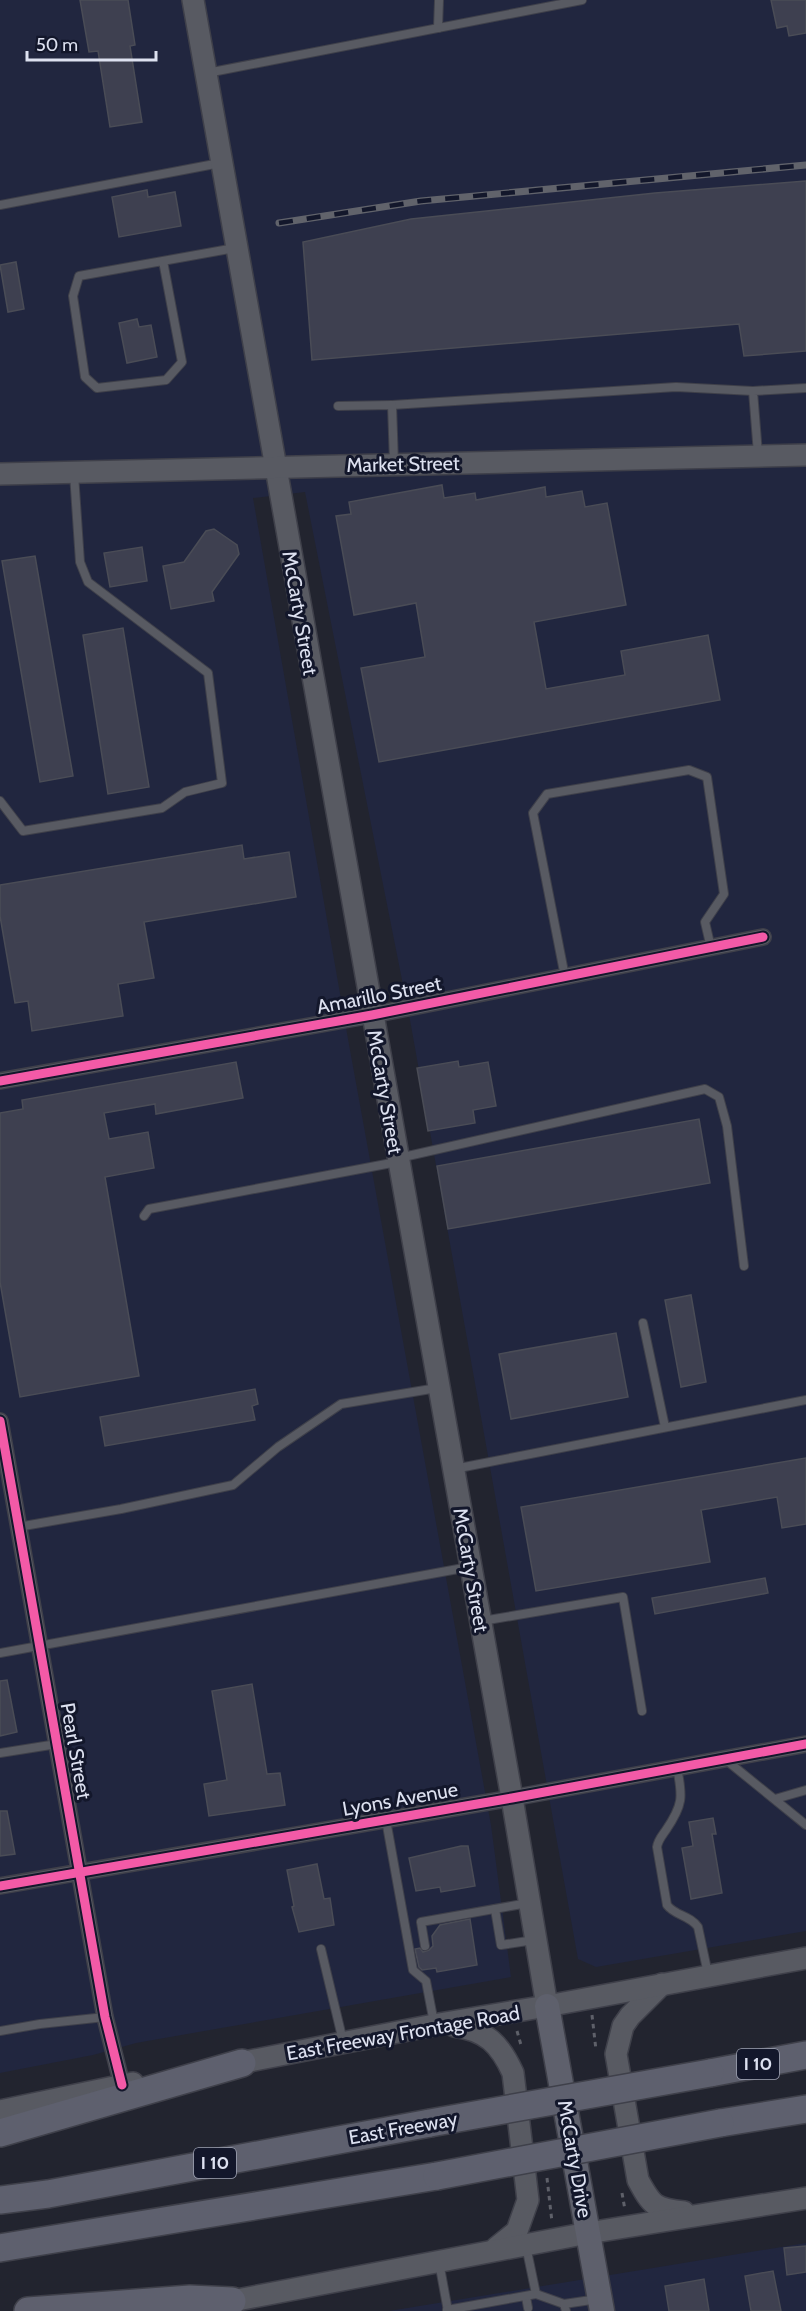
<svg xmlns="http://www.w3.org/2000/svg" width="806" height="2311" font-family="Cabin,sans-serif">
<rect width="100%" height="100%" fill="#22242f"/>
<g fill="#21263f">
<path d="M0,0H806V1931L596,1967L578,1959L410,1020L305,492L253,498L348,1039L491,1825L511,1977L136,2043L93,2055L0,2073Z"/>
<path d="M806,2243V2311H389L647,2269Z"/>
</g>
<g fill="#3e4050" stroke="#4a4c56" stroke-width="1.5">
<path d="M80,0H128L135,45L130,46L142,122L110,127L98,51L89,52Z"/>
<path d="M771,0H806V33L789,36L787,26L777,28Z"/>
<path d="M806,181V351L744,356L739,324L312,360L303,242L411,219L655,193Z"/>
<path d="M147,190L148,197L175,192L181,226L119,237L112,197Z"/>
<path d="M16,262L24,309L8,312L0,265Z"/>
<path d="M137,319L139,327L151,325L157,357L127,363L119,323Z"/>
<path d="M442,485L444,498L475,493L476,500L545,487L546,497L582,491L585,507L607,503L626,605L534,622L546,689L625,675L621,651L708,635L720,700L379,762L361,668L425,657L416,603L354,615L336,516L351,514L349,502Z"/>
<path d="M214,529L237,545L239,554L212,592L214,601L171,609L163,566L184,562L206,531Z"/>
<path d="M142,547L147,581L110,587L104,553Z"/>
<path d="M35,556L73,776L40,782L2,561Z"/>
<path d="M123,628L149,787L108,794L83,635Z"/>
<path d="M242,845L244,859L289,852L296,897L144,922L154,978L118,984L123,1016L32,1031L28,1001L15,1003L0,916V885Z"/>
<path d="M458,1061L459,1067L488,1062L496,1106L473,1110L475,1123L428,1131L417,1068Z"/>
<path d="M236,1062L243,1098L156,1114L155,1104L104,1113L109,1139L148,1132L154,1168L105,1177L139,1376L20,1397L0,1282V1113L23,1109L22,1100Z"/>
<path d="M699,1119L710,1183L448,1229L437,1166Z"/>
<path d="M691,1295L706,1382L681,1387L665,1300Z"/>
<path d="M616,1333L628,1397L511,1419L499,1354Z"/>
<path d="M255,1389L258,1404L252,1406L255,1420L105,1446L100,1417Z"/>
<path d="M806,1458V1524L782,1528L777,1497L701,1510L710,1562L536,1591L521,1507Z"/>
<path d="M765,1578L768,1593L655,1614L652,1598Z"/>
<path d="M7,1680L17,1732L0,1736V1681Z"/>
<path d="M252,1684L267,1774L280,1773L285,1805L209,1816L204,1784L227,1780L212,1691Z"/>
<path d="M0,1811H7L15,1854L0,1856Z"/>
<path d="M713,1818L716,1834H712L722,1893L691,1899L682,1848L693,1846L689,1822Z"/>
<path d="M461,1846H468L475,1886L441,1892L440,1887L416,1891L409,1858Z"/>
<path d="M317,1864L324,1899L330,1898L334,1925L299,1932L292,1907L294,1906L287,1870Z"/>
<path d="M470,1919L477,1965L437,1972L436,1968L422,1970L419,1967L415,1949L420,1948L423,1952L429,1950L433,1946L432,1936L440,1925Z"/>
<path d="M806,2246V2272L787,2275L784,2248Z"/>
<path d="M773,2271L781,2311H751L745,2276Z"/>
<path d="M704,2279L709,2311H669L665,2286Z"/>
</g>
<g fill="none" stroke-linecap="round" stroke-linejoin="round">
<g stroke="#3f404a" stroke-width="10">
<g id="lane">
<path d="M438,28L439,0"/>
<path d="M207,73L582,0"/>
<path d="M0,205L220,163"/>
<path d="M163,261L182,362L166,380L97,388L85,377L73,296L79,276L235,248"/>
<path d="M392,405L676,387L753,391"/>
<path d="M338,406L392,405L394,463"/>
<path d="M758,454L753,391L806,388"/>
<path d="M0,801L23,831L162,808L185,792L222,783L208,673L88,582L80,562L74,474"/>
<path d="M565,977L533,813L547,794L689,770L707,777L724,894L705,922L711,948"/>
<path d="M399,1158L705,1089L719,1097L727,1126L744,1266"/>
<path d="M144,1216L149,1209L397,1162"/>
<path d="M643,1323L665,1427"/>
<path d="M454,1469L806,1400"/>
<path d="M18,1527L121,1509L233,1485L278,1447L341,1404L437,1388"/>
<path d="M482,1621L623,1597L642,1711"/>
<path d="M0,1653L469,1567"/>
<path d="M0,1753L57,1744"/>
<path d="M726,1760L806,1825"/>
<path d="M677,1768C683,1797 683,1805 666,1830C662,1836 658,1840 657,1847L667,1905C675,1916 690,1915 698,1927L708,1974"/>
<path d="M775,1799L806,1790"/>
<path d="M386,1820L413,1970L426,1981L434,2023"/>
<path d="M495,1909L501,1945L534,1940"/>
<path d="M425,1946L421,1922L528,1903"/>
<path d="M321,1949L343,2041"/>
<path d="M0,2031L40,2024L105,2017"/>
<path d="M526,2246L536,2294"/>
<path d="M439,2262L448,2311"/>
<path d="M526,2297L528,2308"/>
<path d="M447,2310L536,2294L564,2304"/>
<path d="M566,2311L564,2304L598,2299"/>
</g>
</g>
<g stroke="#3f404a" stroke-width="18">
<g id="street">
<path d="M0,1081L372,1015L763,937"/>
<path d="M0,1421L105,2017L122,2085"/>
<path d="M0,1886L512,1798L806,1744"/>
</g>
</g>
<g stroke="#3f404a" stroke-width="24">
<g id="secondary">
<path d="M193,0L512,1798L547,2006"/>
<path d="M0,474L806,455"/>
<path d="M662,1984L630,2016L623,2026L616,2054L638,2180C652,2206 655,2209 684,2212"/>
<path d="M454,2026C486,2030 500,2044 513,2073L528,2200L517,2231L496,2248"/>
<path d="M229,2065L439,2024L547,2006L806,1958"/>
<path d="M0,2111L133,2083"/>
<path d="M217,2306L232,2301L588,2233L806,2198"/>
</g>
</g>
<g stroke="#3f404a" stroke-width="27">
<path id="primary" d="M547,2006L602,2311"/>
</g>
<g stroke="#3f404a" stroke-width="30">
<g id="highway">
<path d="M710,2073L806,2055"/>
<path d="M720,2123L806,2109"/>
<path d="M0,2133L242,2063"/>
<path d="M0,2200L48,2194L430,2123"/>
<path d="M0,2248L437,2176"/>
<path d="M28,2311L190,2299L232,2301"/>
</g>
</g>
<g stroke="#5e6069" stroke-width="3" stroke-dasharray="4.5 4.5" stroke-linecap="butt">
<path d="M592,2015L596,2050"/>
<path d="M517,2031L521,2045"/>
<path d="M547,2178L552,2222"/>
<path d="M622,2193L625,2210"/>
</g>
<use href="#lane" stroke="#585a62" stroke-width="8"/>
<use href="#street" stroke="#585a62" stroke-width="15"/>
<use href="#secondary" stroke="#585a62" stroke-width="21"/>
<use href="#primary" stroke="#5e606c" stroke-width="24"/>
<use href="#highway" stroke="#5e606e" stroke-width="27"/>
<g stroke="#61636b" stroke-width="7">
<path id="rail" d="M279,223L421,201L806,165"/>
</g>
<use href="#rail" stroke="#13172b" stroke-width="4.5" stroke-dasharray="14" stroke-linecap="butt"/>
<g stroke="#3f404a" stroke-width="30" stroke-linecap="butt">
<g id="highway-bridge">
<path d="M430,2123L710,2073"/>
<path d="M437,2176L720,2123"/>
</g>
</g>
<use href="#highway-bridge" stroke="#5e606e" stroke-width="27"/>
<g stroke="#13172b" stroke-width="13">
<g id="cycleway">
<path d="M0,1081L372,1015L763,937"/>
<path d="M0,1421L105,2017L122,2085"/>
<path d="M0,1886L512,1798L806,1744"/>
</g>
</g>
<use href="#cycleway" stroke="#f35aa7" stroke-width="9"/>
</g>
<g text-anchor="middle" stroke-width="6" stroke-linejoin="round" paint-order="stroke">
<g fill="#13172b" stroke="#a0a4b5" stroke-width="1.5">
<rect x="737" y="2049" width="42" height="30" rx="4.5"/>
<rect x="194" y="2148" width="42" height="30" rx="4.5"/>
</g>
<g font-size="18" font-weight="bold" fill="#dde1f0">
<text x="758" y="2070">I 10</text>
<text x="215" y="2169">I 10</text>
</g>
<g font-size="20" fill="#dde1f0" stroke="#13172b">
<text transform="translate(403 464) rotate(-1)" y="7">Market Street</text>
<text transform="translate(300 613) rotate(80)" y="7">McCarty Street</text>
<text transform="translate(379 995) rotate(-11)" y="7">Amarillo Street</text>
<text transform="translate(385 1092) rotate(80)" y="7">McCarty Street</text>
<text transform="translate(471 1570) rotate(80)" y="7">McCarty Street</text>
<text transform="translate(76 1751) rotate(80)" y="7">Pearl Street</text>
<text transform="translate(400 1799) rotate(-10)" y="7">Lyons Avenue</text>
<text transform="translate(403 2033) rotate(-10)" y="7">East Freeway Frontage Road</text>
<text transform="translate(403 2128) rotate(-10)" y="7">East Freeway</text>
<text transform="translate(575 2159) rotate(80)" y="7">McCarty Drive</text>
</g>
</g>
<path d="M27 51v9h129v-9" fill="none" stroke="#dde1f0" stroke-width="3"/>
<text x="36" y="51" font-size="18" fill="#dde1f0" stroke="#13172b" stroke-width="4.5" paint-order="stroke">50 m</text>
</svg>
